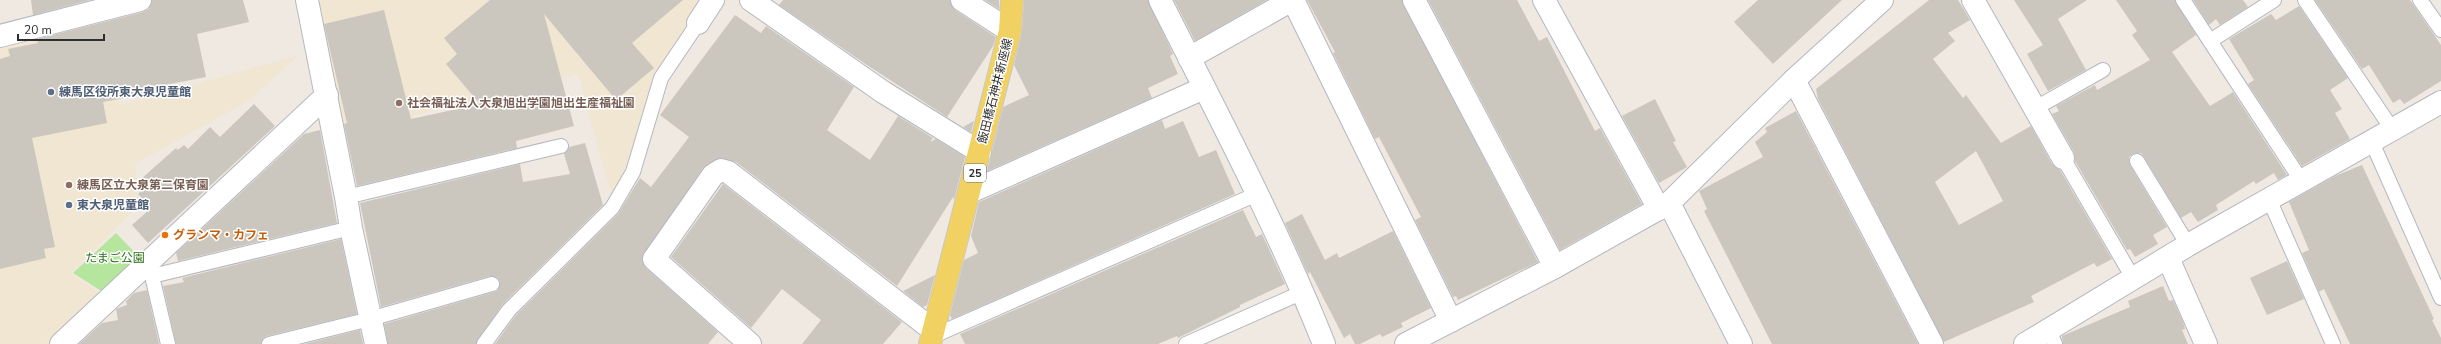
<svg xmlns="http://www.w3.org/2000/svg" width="2441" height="344" font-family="'Nunito Sans','Noto Sans JP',sans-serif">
<rect width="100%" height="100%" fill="#efe9e1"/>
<g fill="#f0e6d1">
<path d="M314,0H703L659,70L613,202L578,74L344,133Z"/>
<path d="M101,26L120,105L299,55L250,100L135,164L139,205L71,273L100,294L46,344H0V49Z"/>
</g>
<path fill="#b6e59e" d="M116,233L140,258L103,292L73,273Z"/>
<g fill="#cbc7bf" fill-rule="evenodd">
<path d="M31,0H90L33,15Z"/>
<path d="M152,0H243L249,22L197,34L206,77L150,88L151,93L103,102L107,123L32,138L55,247L44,249L46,258L0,269V59L10,56L8,49L38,43L37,39L143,12L149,9Z"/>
<path d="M490,0H683L632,43L654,68L616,100L544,14L574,126L516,141L517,148L357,186L344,124L347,123L324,24L384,10L411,119L480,104L446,64L457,54L444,38Z"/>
<path d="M783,0H950L955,10L996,37L993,46L947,117L867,65L779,5Z"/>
<path d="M985,0H999V9Z"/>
<path d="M1024,0H1148L1173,54L1170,56L1178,74L1148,88L1152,98L987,171L1003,107L1029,95L1014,65L1022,32Z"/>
<path d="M1174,0H1267L1195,41Z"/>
<path d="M1307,0H1402L1538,262L1458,300L1456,296L1453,297L1415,220L1421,217L1379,137L1375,139L1333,53L1335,52Z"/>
<path d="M1428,0H1517L1539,41L1547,37L1595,131L1600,128L1642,204L1560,250Z"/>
<path d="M1758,0H1842L1773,64L1734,22Z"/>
<path d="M1929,0H1958L1970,20L1948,33L1955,41L1933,59L1963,98L1966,95L2001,143L2031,126L2052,164L2060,170L2112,259L2097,267L2094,263L2031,296L2034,302L1944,342L1818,99L1816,89ZM1976,151L2003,201L1959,225L1935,182Z"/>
<path d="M2014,0H2087L2058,19L2086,70L2048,91L2027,54L2043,45Z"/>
<path d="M2116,0H2175L2196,35L2172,52L2210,106L2233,92L2287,175L2278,180L2274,173L2256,184L2254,181L2216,205L2218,210L2198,222L2191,212L2181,218L2144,157L2141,153L2133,154L2129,157L2130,165L2167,227L2153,235L2158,244L2135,257L2130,249L2127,250L2075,161L2074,152L2052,114L2059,111L2056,106L2095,85L2097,90L2150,60L2132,35L2137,31Z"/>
<path d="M2193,0H2243L2248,7L2220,25L2216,19L2209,25Z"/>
<path d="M2315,0H2410L2441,45V81L2404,104L2400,99L2393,103L2369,65L2362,69Z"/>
<path d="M2299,6L2348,78L2330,90L2342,109L2335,113L2350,139L2302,166L2248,84L2254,80L2229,39L2271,14L2276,20Z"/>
<path d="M735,15L761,33L766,26L854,87L827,130L870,160L898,116L933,138L930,142L936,139L965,157L954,200L953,197L897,286L736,162L720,158L703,168L642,258L646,268L718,332L708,344H495L515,316L618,214L640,178L651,187L689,137L660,115Z"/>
<path d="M1655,99L1676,141L1673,142L1687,167L1659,183L1622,116Z"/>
<path d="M254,104L275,126L148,243L132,225L149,210L139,200L141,197L138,194L144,188L141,179L176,148L178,150L184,145L188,149L210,127L220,137Z"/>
<path d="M1796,111L1918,344H1772L1704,211L1707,209L1699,191L1763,157L1755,142L1767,132L1765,128Z"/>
<path d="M1162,120L1165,129L1183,121L1199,157L1216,150L1235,194L952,319L950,315L964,260L978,253L971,236L979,202Z"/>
<path d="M974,121L971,132L963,127Z"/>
<path d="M320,130L337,223L178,261L176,253L304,134Z"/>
<path d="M585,143L603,205L503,304L476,344H388L384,324L494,292L498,290L500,282L498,278L490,276L381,307L360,203L520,164L523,182L570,174L564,154L569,147Z"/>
<path d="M2362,165L2434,319L2432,320L2441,338V344H2350L2324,289L2319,292L2302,253L2309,250L2289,202L2335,176Z"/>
<path d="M723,184L902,322L883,344H802L821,320L782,289L751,328L671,257Z"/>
<path d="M1243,210L1256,237L1262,234L1285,284L1240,305V307L1178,338L1177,336L1158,344H965L960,334Z"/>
<path d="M1302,214L1325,260L1337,253L1339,258L1393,231L1431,308L1401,323L1403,327L1382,337L1380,334L1360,344H1355L1350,334L1344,338L1310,272L1308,274L1285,223Z"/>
<path d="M341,239L357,314L267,336L263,338L261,344H176L163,286L184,282L182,278Z"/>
<path d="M2287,261L2304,299L2267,315L2250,278Z"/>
<path d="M935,275L927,305L923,307L903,291Z"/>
<path d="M2163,286L2169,301L2173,300L2183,322L2185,329L2182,330L2188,344H2063L2062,336L2130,307L2128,301Z"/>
<path d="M147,290L159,344H79L102,323L118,320L116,309L127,305L126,301L134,293Z"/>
<path d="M360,330L363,344H304Z"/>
</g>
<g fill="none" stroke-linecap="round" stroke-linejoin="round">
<g stroke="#b4b7c1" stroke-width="16">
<g id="lane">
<path d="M2183,0L2301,180"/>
<path d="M2305,0L2392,129"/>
<path d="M2420,0L2441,30"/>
<path d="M2210,41L2274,0"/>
<path d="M2034,109L2103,70"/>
<path d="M2371,140L2441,298"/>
<path d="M2063,158L2133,278"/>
<path d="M2137,161L2188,245"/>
<path d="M346,197L561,146"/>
<path d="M2269,199L2333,344"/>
<path d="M2049,330L2055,344"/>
<path d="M931,337L1257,194"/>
<path d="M168,344L152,276L351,228"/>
<path d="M269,344L370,319L492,284"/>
<path d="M484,344L509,310L612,208L633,172L661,78L698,23"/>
<path d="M1186,344L1303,292"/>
</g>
</g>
<g stroke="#b4b7c1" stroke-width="24">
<g id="street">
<path d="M307,0L346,197L351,228L376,344"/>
<path d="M751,0L883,92L980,152"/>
<path d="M962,0L1010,31"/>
<path d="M1160,0C1217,113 1277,226 1324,344"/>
<path d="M1293,0L1451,321"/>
<path d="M1414,0L1555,267"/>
<path d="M1544,0L1659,209"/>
<path d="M1973,0L2063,158"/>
<path d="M698,23L713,0"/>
<path d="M0,36L140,0"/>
<path d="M1189,58L1292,0"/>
<path d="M1794,80L1932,344"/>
<path d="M970,192L1204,88"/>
<path d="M2168,258L2206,344"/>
<path d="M61,344L327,95"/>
<path d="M750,344L654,259L713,175L721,170L728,172L933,330"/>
<path d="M1406,344L1555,267L1669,203"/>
<path d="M2025,344L2188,245L2441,102"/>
</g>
</g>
<g stroke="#b4b7c1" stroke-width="24">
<path id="secondary" d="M1741,344L1669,203L1794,80L1882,0"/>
</g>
<g stroke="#c9c9c9" stroke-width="24">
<path id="primary" d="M930,344L1010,31L1012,0"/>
</g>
<use href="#lane" stroke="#fff" stroke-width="14"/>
<use href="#street" stroke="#fff" stroke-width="22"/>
<use href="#secondary" stroke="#fff" stroke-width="22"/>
<use href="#primary" stroke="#f2d163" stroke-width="22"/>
</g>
<g fill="#5c6f8a" stroke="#fff" stroke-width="1.5">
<circle cx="51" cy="92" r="4"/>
<circle cx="69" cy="205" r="4"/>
</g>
<g fill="#8d6e63" stroke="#fff" stroke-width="1.5">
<circle cx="399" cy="103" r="4"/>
<circle cx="69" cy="185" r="4"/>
</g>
<circle fill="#e8710a" stroke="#fff" stroke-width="1.5" cx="165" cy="235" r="4"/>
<g text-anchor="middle" stroke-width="3" stroke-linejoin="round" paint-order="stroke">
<rect fill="#fff" stroke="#6d6d6d" stroke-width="1" x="964" y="164" width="22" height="18" rx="3"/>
<g font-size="11" font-weight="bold" fill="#2e2e2e">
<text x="975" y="177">25</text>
</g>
<g font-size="12" fill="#2e2e2e" stroke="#fff">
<text transform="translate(995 91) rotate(-76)" y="4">飯田橋石神井新座線</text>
</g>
<g font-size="12" font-weight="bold" fill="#4e5e75" stroke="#fff" text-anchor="start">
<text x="59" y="96">練馬区役所東大泉児童館</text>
<text x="77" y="209">東大泉児童館</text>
</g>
<g font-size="12" font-weight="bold" fill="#785e54" stroke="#fff" text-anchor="start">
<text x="407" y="107">社会福祉法人大泉旭出学園旭出生産福祉園</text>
<text x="77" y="189">練馬区立大泉第二保育園</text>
</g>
<g font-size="12" font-weight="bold" fill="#c56008" stroke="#fff" text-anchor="start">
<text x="173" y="239">グランマ・カフェ</text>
</g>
<g font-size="12" fill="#2c6e1b" stroke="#fff">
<text x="115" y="262">たまご公園</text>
</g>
</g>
<path d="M18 34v6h86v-6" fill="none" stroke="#2e2e2e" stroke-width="2"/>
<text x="24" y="34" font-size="12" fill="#2e2e2e" stroke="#ffffff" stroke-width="3" paint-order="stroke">20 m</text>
</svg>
